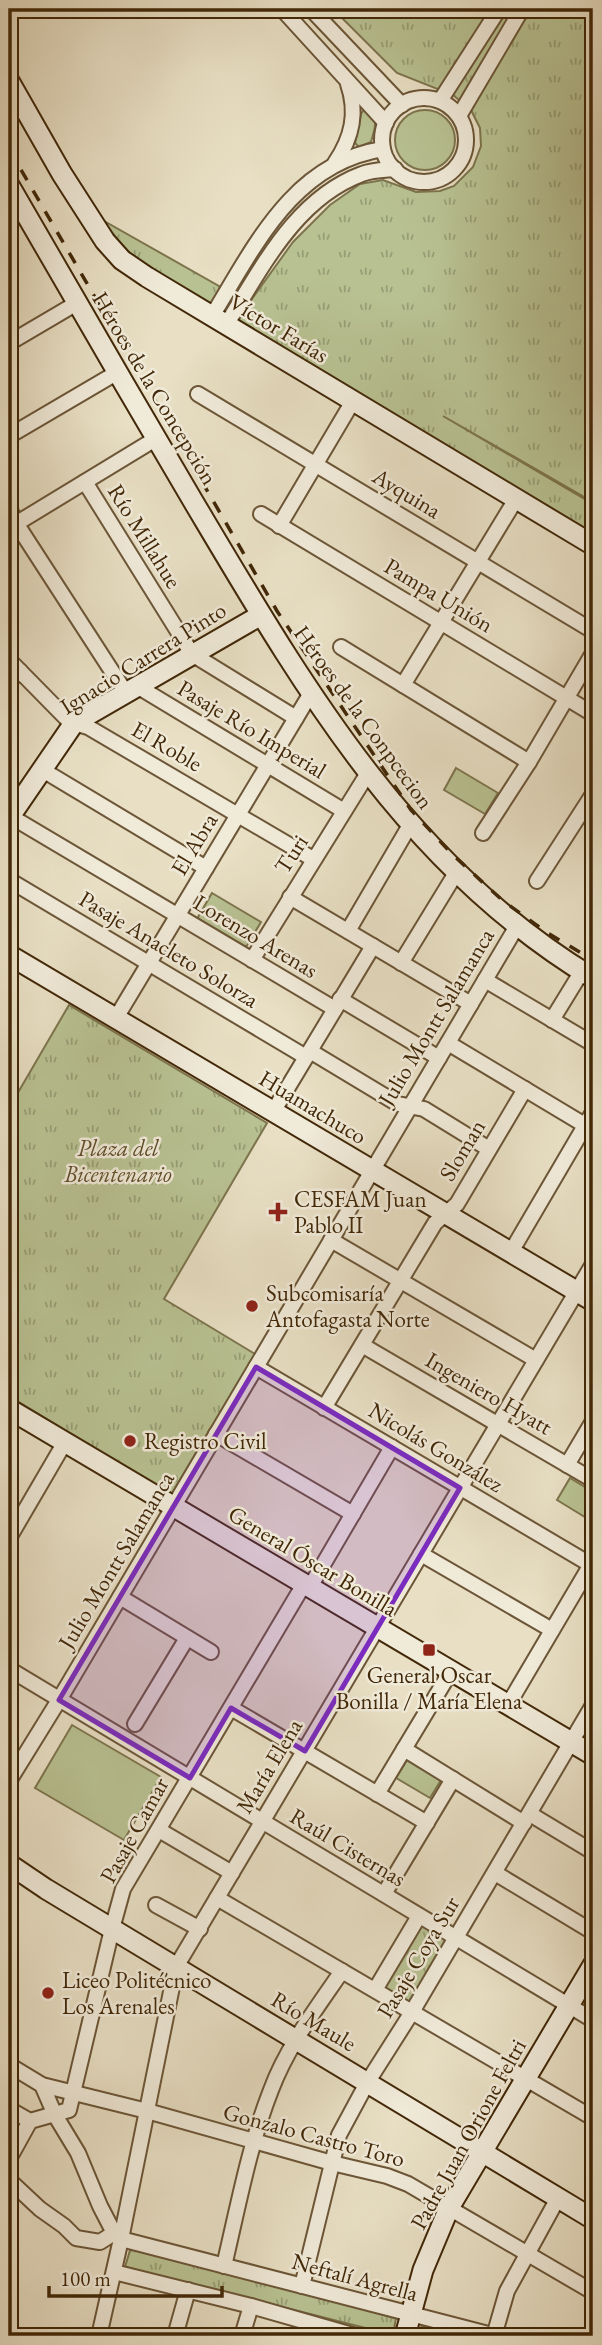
<svg xmlns="http://www.w3.org/2000/svg" width="602" height="2345" font-family="'EB Garamond',serif">
<defs>
<pattern id="grass-tufts" width="24" height="20" patternUnits="userSpaceOnUse" patternTransform="scale(1.75)"><rect width="24" height="20" fill="#b8c192"/><path d="M3 7l-1-3M5 7V3M7 7l1-3M15 17l-1-3M17 17v-4M19 17l1-3" fill="none" stroke="#979d75"/></pattern>
</defs>
<rect width="100%" height="100%" fill="#e8dfc4"/>
<filter id="stains"><feTurbulence type="fractalNoise" baseFrequency=".00286" numOctaves="4"/><feColorMatrix values="0 0 0 0 .2 0 0 0 0 .09 0 0 0 0 .02 0 0 0 .5 -.17"/></filter>
<radialGradient id="worn" r=".72"><stop offset=".6" stop-color="#630" stop-opacity="0"/><stop offset="1" stop-color="#630" stop-opacity=".3"/></radialGradient>
<g fill="url(#grass-tufts)" stroke="#7d744d" stroke-width="2">
<path d="M333,9H593V502L443,416L593,504V533L136,264L97,217L249,303L293,242L330,205L360,184L383,180L416,192L440,191L454,186L473,167L481,146L480,128L471,110L453,95L397,73Z"/>
<path d="M69,1005L267,1123L164,1299L255,1354L171,1495L9,1396V1108Z"/>
<path d="M421,1924L448,1942L411,2003L383,1987Z"/>
<path d="M131,2247L396,2318L393,2335L125,2267Z"/>
<path d="M425,2325L474,2336H416L418,2329Z"/>
</g>
<g fill="#b8c192" stroke="#7d744d" stroke-width="2">
<path d="M365,108C379,122 376,124 371,142L359,147L355,143L361,114Z"/>
<circle cx="425" cy="140" r="30"/>
<path d="M456,768L498,793L485,814L444,790Z"/>
<path d="M212,893L261,922L246,947L197,919Z"/>
<path d="M570,1478L593,1492V1522L557,1500Z"/>
<path d="M72,1725L161,1777L124,1840L35,1788Z"/>
<path d="M407,1760L441,1780L430,1798L396,1778Z"/>
</g>
<g fill="none" stroke-linecap="round" stroke-linejoin="round">
<g stroke="#6c5637" stroke-width="18">
<g id="street">
<path d="M282,9L386,123"/>
<path d="M311,9L402,105"/>
<circle cx="424" cy="140" r="42"/>
<path d="M440,101L499,9"/>
<path d="M459,116L522,9"/>
<path d="M335,163C352,138 358,113 348,84"/>
<path d="M212,316C255,246 293,163 383,149"/>
<path d="M226,325C262,268 295,199 362,174C372,170 384,170 395,169"/>
<path d="M9,343L77,303"/>
<path d="M198,394L593,631"/>
<path d="M9,436L118,372"/>
<path d="M85,482L192,654L296,718"/>
<path d="M9,508L16,523L126,693"/>
<path d="M261,514L593,714"/>
<path d="M279,526L353,401"/>
<path d="M9,528L157,438"/>
<path d="M341,647L529,762"/>
<path d="M9,660L66,718L74,723L88,727L313,859"/>
<path d="M9,681L20,671"/>
<path d="M403,685L516,499"/>
<path d="M137,686L344,811"/>
<path d="M41,769L206,868"/>
<path d="M10,816L335,1009"/>
<path d="M483,833L529,762L593,653"/>
<path d="M9,880L306,1057"/>
<path d="M537,881L593,794"/>
<path d="M290,897L471,1004"/>
<path d="M348,931L410,825"/>
<path d="M252,960L368,773"/>
<path d="M401,963L456,873"/>
<path d="M485,980L593,1044"/>
<path d="M340,999L439,1058"/>
<path d="M116,1018L311,693"/>
<path d="M552,1020L582,971"/>
<path d="M448,1043L593,1130"/>
<path d="M310,1051L398,1104L424,1109L489,1149"/>
<path d="M273,1112L373,946"/>
<path d="M331,1240L536,1360"/>
<path d="M511,1252L593,1112"/>
<path d="M362,1345L593,1480"/>
<path d="M256,1367L593,1566"/>
<path d="M324,1408L435,1223L457,1204L525,1089"/>
<path d="M216,1434L353,1514"/>
<path d="M567,1465L593,1421"/>
<path d="M9,1538L65,1442"/>
<path d="M421,1554L552,1630"/>
<path d="M310,1587L392,1447"/>
<path d="M120,1597L211,1652"/>
<path d="M9,1669L593,2020"/>
<path d="M508,1705L593,1561"/>
<path d="M231,1708L427,1823"/>
<path d="M135,1724L187,1638"/>
<path d="M404,1749L524,1823"/>
<path d="M9,1781L59,1700L517,926"/>
<path d="M377,1794L451,1671"/>
<path d="M530,1814L593,1852"/>
<path d="M159,1830L232,1873"/>
<path d="M495,1873L593,1932"/>
<path d="M384,1894L453,1779"/>
<path d="M217,1898L593,2118"/>
<path d="M156,1905L200,1929"/>
<path d="M375,1990L419,1916"/>
<path d="M9,2065L42,2085L147,2111L332,2163L387,2176L408,2184L593,2292"/>
<path d="M42,2085L55,2115L78,2153L100,2206L114,2233L121,2239L496,2336"/>
<path d="M9,2109L30,2121"/>
<path d="M9,2159L30,2121L69,2110L112,1929L123,1889L304,1584"/>
<path d="M9,2180L40,2209L64,2226L76,2238L100,2242L114,2233"/>
<path d="M224,2266C238,2207 249,2146 271,2090C287,2047 316,2009 342,1971"/>
<path d="M114,2272L251,2306L356,2336"/>
<path d="M302,2286L339,2135L367,2083L412,2012L593,1705"/>
<path d="M99,2336L121,2239L176,1967L593,1264"/>
<path d="M175,2336L188,2290"/>
<path d="M242,2336L251,2306"/>
<path d="M494,2336L507,2291L558,2198"/>
</g>
</g>
<g stroke="#422808" stroke-width="23">
<g id="secondary">
<path d="M9,81L62,174L105,241L122,260L147,277L593,545"/>
<path d="M9,185C70,291 131,396 193,501C302,684 405,865 593,978"/>
<path d="M9,818L74,723L261,615"/>
<path d="M9,955L593,1301"/>
<path d="M9,1409L593,1755"/>
<path d="M9,1864L46,1889L593,2219"/>
<path d="M405,2336L423,2270L449,2208L593,1965"/>
</g>
</g>
<use href="#street" stroke="#f0ead9" stroke-width="14"/>
<use href="#secondary" stroke="#f0ead9" stroke-width="19"/>
<path stroke="#422808" stroke-width="3.5" stroke-dasharray="12 12" stroke-linecap="butt" d="M9,149L277,611L411,810L453,855L502,900L546,932L593,960"/>
</g>
<path fill="#7b2cbf" fill-opacity="0.2" stroke="#7b2cbf" stroke-width="5" stroke-linejoin="round" d="M256,1367L460,1488L305,1751L231,1708L190,1778L59,1700Z"/>
<g fill="#8f2418" stroke="#f0ead9" stroke-width="2.5">
<path d="M274.5 1201.5h7v7h7v7h-7v7h-7v-7h-7v-7h7z"/>
<circle cx="252" cy="1306" r="7"/>
<circle cx="130" cy="1441" r="7"/>
<rect x="422" y="1643" width="14" height="14" rx="3.5"/>
<circle cx="48" cy="1993" r="7"/>
</g>
<g text-anchor="middle" stroke-width="5" stroke-linejoin="round" paint-order="stroke">
<g font-size="23" fill="#422808" stroke="#f0ead9">
<text transform="translate(279 328) rotate(31)" y="8">Víctor Farías</text>
<text transform="translate(155 388) rotate(59)" y="8">Héroes de la Concepción</text>
<text transform="translate(407 493) rotate(31)" y="8">Ayquina</text>
<text transform="translate(145 536) rotate(58)" y="8">Río Millahue</text>
<text transform="translate(439 595) rotate(31)" y="8">Pampa Unión</text>
<text transform="translate(143 658) rotate(-32)" y="8">Ignacio Carrera Pinto</text>
<text transform="translate(364 717) rotate(54)" y="8">Héroes de la Conpcecion</text>
<text transform="translate(252 729) rotate(31)" y="8">Pasaje Río Imperial</text>
<text transform="translate(167 746) rotate(30)" y="8">El Roble</text>
<text transform="translate(194 844) rotate(-59)" y="8">El Abra</text>
<text transform="translate(291 854) rotate(-57)" y="8">Turi</text>
<text transform="translate(256 936) rotate(31)" y="8">Lorenzo Arenas</text>
<text transform="translate(169 949) rotate(31)" y="8">Pasaje Anacleto Solorza</text>
<text transform="translate(436 1017) rotate(-59)" y="8">Julio Montt Salamanca</text>
<text transform="translate(313 1107) rotate(31)" y="8">Huamachuco</text>
<text transform="translate(462 1150) rotate(-59)" y="8">Sloman</text>
<text transform="translate(489 1393) rotate(30)" y="8">Ingeniero Hyatt</text>
<text transform="translate(436 1447) rotate(31)" y="8">Nicolás González</text>
<text transform="translate(116 1560) rotate(-59)" y="8">Julio Montt Salamanca</text>
<text transform="translate(313 1561) rotate(31)" y="8">General Óscar Bonilla</text>
<text transform="translate(269 1766) rotate(-59)" y="8">María Elena</text>
<text transform="translate(134 1830) rotate(-61)" y="8">Pasaje Camar</text>
<text transform="translate(348 1847) rotate(31)" y="8">Raúl Cisternas</text>
<text transform="translate(418 1957) rotate(-59)" y="8">Pasaje Coya Sur</text>
<text transform="translate(314 2021) rotate(31)" y="8">Río Maule</text>
<text transform="translate(468 2134) rotate(-61)" y="8">Padre Juan Orione Feltri</text>
<text transform="translate(314 2135) rotate(15)" y="8">Gonzalo Castro Toro</text>
<text transform="translate(355 2277) rotate(15)" y="8">Neftalí Agrella</text>
</g>
<g font-size="23" font-style="italic" fill="#604e2a" stroke="#f0ead9">
<text x="118" y="1156">Plaza del<tspan x="118" dy="26">Bicentenario</tspan></text>
</g>
<g font-size="23" fill="#422808" stroke="#f0ead9" text-anchor="start">
<text x="294" y="1207">CESFAM Juan<tspan x="294" dy="26">Pablo II</tspan></text>
<text x="266" y="1301">Subcomisaría<tspan x="266" dy="26">Antofagasta Norte</tspan></text>
<text x="144" y="1449">Registro Civil</text>
<text x="429" y="1683" text-anchor="middle">General Oscar<tspan x="429" dy="26">Bonilla / María Elena</tspan></text>
<text x="62" y="1988">Liceo Politécnico<tspan x="62" dy="26">Los Arenales</tspan></text>
</g>
</g>
<rect width="602" height="2345" fill="none" stroke="#e8dfc4" stroke-width="35"/>
<rect x="10" y="10" width="581" height="2324" fill="none" stroke="#422808" stroke-width="3.5"/>
<rect x="18" y="18" width="567" height="2310" fill="none" stroke="#422808" stroke-width="2"/>
<path d="M49 2286v10h173v-10" fill="none" stroke="#422808" stroke-width="3.5"/>
<text x="60" y="2286" font-size="21" fill="#422808" stroke="#f0ead9" stroke-width="5" paint-order="stroke">100 m</text>
<rect width="100%" height="100%" filter="url(#stains)"/>
<rect width="100%" height="100%" fill="url(#worn)"/>
</svg>
